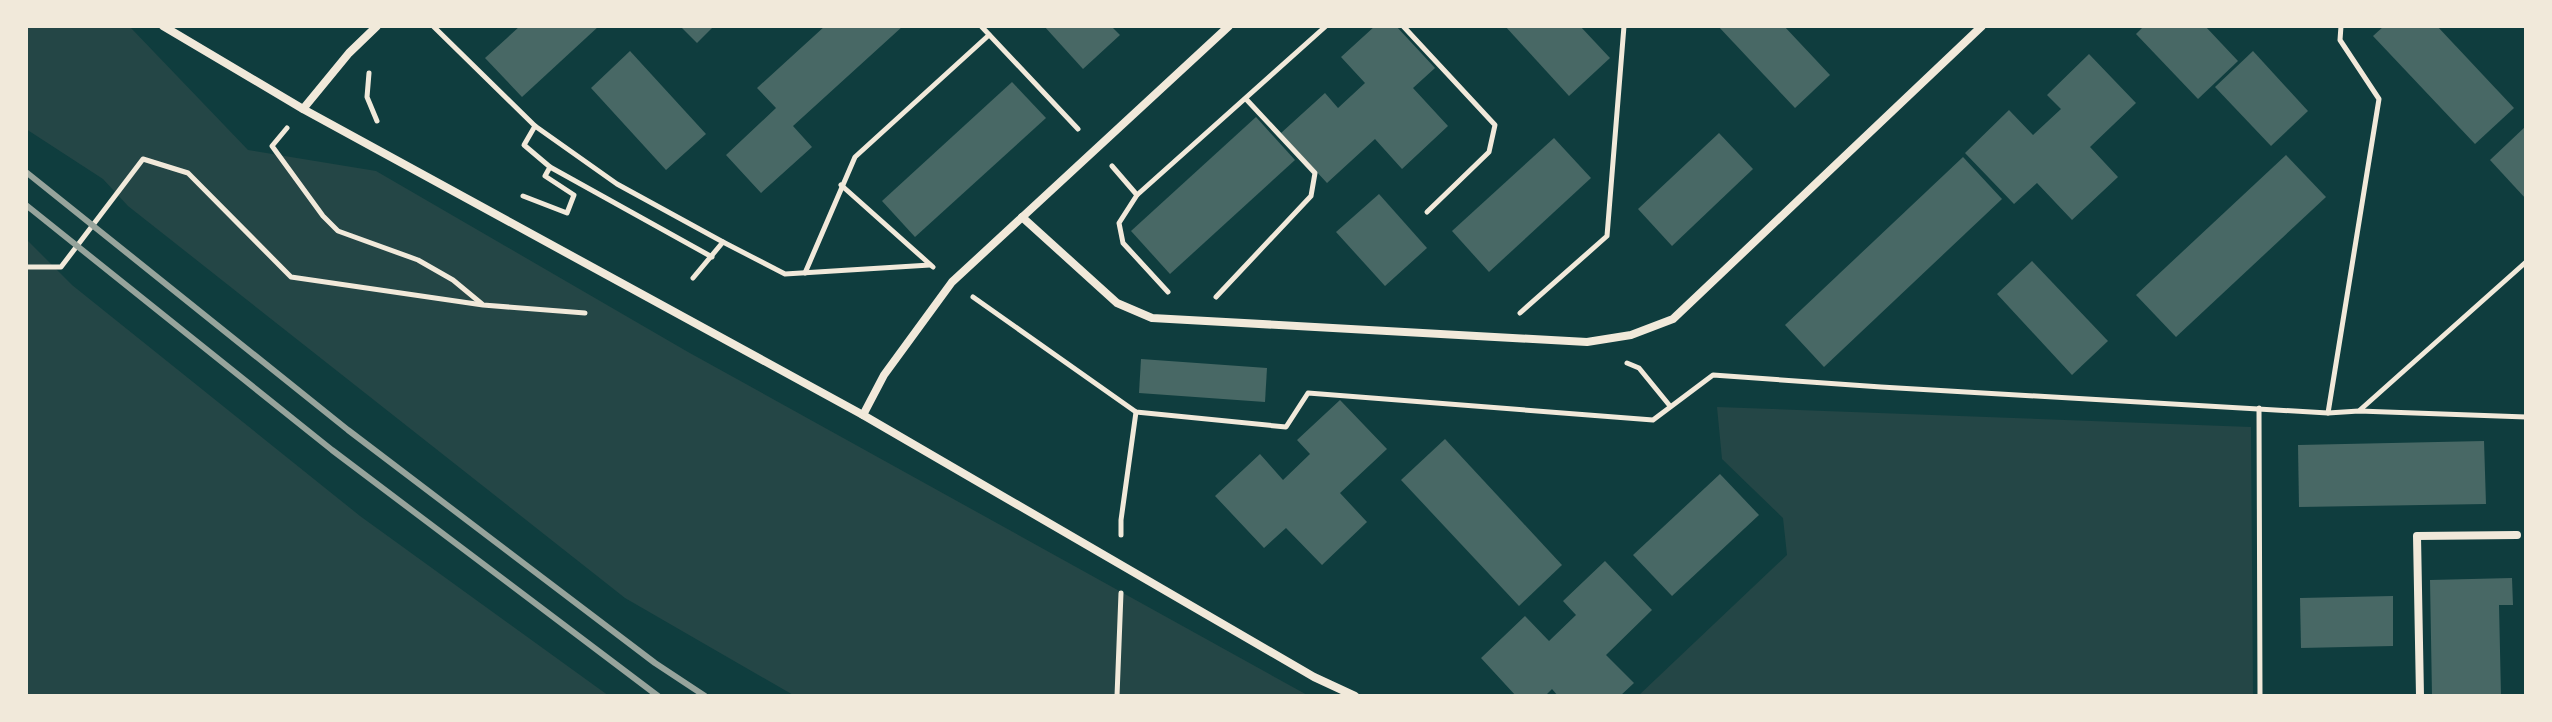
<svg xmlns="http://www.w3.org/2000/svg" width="2552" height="722" font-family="'Zilla Slab',serif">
<rect width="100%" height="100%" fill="#0f3d3e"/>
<g fill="#244646">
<path d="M26,26L131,28L248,150L376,171L688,352L1309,696H795L625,598L128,206L103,179L26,129Z"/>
<path d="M26,239L72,285L360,516L609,696H26Z"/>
<path d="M1717,407L2251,427L2253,696H1638L1787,555L1783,518L1722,459Z"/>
</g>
<g fill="#486865">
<path d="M520,26H599L522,97L485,58Z"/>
<path d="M680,26H714L697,43Z"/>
<path d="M825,26H903L793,126L812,147L761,193L726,155L776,108L757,88Z"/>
<path d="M1044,26H1111L1120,35L1083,69Z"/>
<path d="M1375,26H1396L1435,68L1413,88L1448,126L1402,169L1375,139L1327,183L1281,133L1325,93L1338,108L1365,83L1341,57Z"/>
<path d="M1505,26H1580L1610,58L1569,96Z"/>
<path d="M1718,26H1784L1830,75L1795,108Z"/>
<path d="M2144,26H2205L2238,61L2198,99L2136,34Z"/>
<path d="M2384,26H2437L2514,108L2475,144L2373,36Z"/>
<path d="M630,51L706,134L666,170L591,88Z"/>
<path d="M2253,51L2308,111L2271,146L2215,87Z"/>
<path d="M2089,54L2136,103L2090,147L2118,177L2072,220L2037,183L2014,204L1965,153L2009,110L2033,135L2061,109L2047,95Z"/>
<path d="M1012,82L1046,118L915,237L882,201Z"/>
<path d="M1256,117L1295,160L1170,274L1131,231Z"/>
<path d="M2526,126V199L2490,160Z"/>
<path d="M1719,133L1753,169L1672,246L1638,209Z"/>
<path d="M1554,138L1591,178L1489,272L1452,231Z"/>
<path d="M2286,155L2326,197L2176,337L2136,295Z"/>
<path d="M1963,157L2002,199L1824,367L1785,325Z"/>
<path d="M1379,194L1427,248L1385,286L1336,232Z"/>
<path d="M2032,261L2108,341L2072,375L1997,294Z"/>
<path d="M1141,359L1267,368L1265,402L1139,393Z"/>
<path d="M1340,400L1387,449L1340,493L1367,522L1322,565L1286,528L1264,548L1215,496L1260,454L1283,480L1310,454L1297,440Z"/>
<path d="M1445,439L1562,565L1519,606L1401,480Z"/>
<path d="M2484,441L2486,504L2299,507L2298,445Z"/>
<path d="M1720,474L1759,515L1672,596L1633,555Z"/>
<path d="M1605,561L1652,610L1606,655L1634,683L1620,696H1558L1552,689L1545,696H1516L1481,658L1525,616L1549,641L1576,615L1563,601Z"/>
<path d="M2512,578L2513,605H2499L2501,696H2432L2430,580Z"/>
<path d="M2393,596V646L2301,648L2300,598Z"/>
</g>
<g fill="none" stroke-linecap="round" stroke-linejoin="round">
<g stroke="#f1e9da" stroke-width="5">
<path d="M433,26L535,126L617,184L723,242L693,278"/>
<path d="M981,26L1078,129"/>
<path d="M1403,26L1495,125L1489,152L1427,212"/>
<path d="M369,73L367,97L377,121"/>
<path d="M535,126L524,145L550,167"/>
<path d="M287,128L272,146L323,216L338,231L418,260L453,280L482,304"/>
<path d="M1112,166L1137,195L1119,223L1123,243L1168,292"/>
<path d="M841,185L933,267"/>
<path d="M1137,195L1326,26"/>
<path d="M523,196L567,213L574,195L545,176L550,167L712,257"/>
<path d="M723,242L785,274L930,265"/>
<path d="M26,267H61L143,159L188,173L291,277L483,305L585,313"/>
<path d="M805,273L855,157L989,35"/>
<path d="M973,297L1136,412L1286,427L1308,393L1653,420L1713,375L1881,387L2328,413L2359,411L2526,417"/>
<path d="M1216,297L1311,196L1315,173L1246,99"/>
<path d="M1520,313L1607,236L1624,26"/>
<path d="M1627,363L1639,368L1670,406"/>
<path d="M2259,408L2260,696"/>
<path d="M2360,410L2526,262"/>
<path d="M2328,413L2379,99L2340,40L2341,26"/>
<path d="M1121,535V520L1136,412"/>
<path d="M1117,696L1121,593"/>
</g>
<g stroke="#f1e9da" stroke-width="8">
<path d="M163,26L303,109L863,415L1314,677L1355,696"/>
<path d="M303,109L349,53L377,26"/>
<path d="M1022,217L1117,303L1152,318L1587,342L1631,335L1673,319L1982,26"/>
<path d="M863,415L884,375L952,282L1229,26"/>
<path d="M2420,696L2417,536L2517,535"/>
</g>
<g stroke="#97a49c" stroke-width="6">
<path d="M26,172L348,430L655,663L705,696"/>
<path d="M26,205L332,450L658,696"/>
</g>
</g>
<rect width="2552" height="722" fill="none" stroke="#f1e9da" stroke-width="56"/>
</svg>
